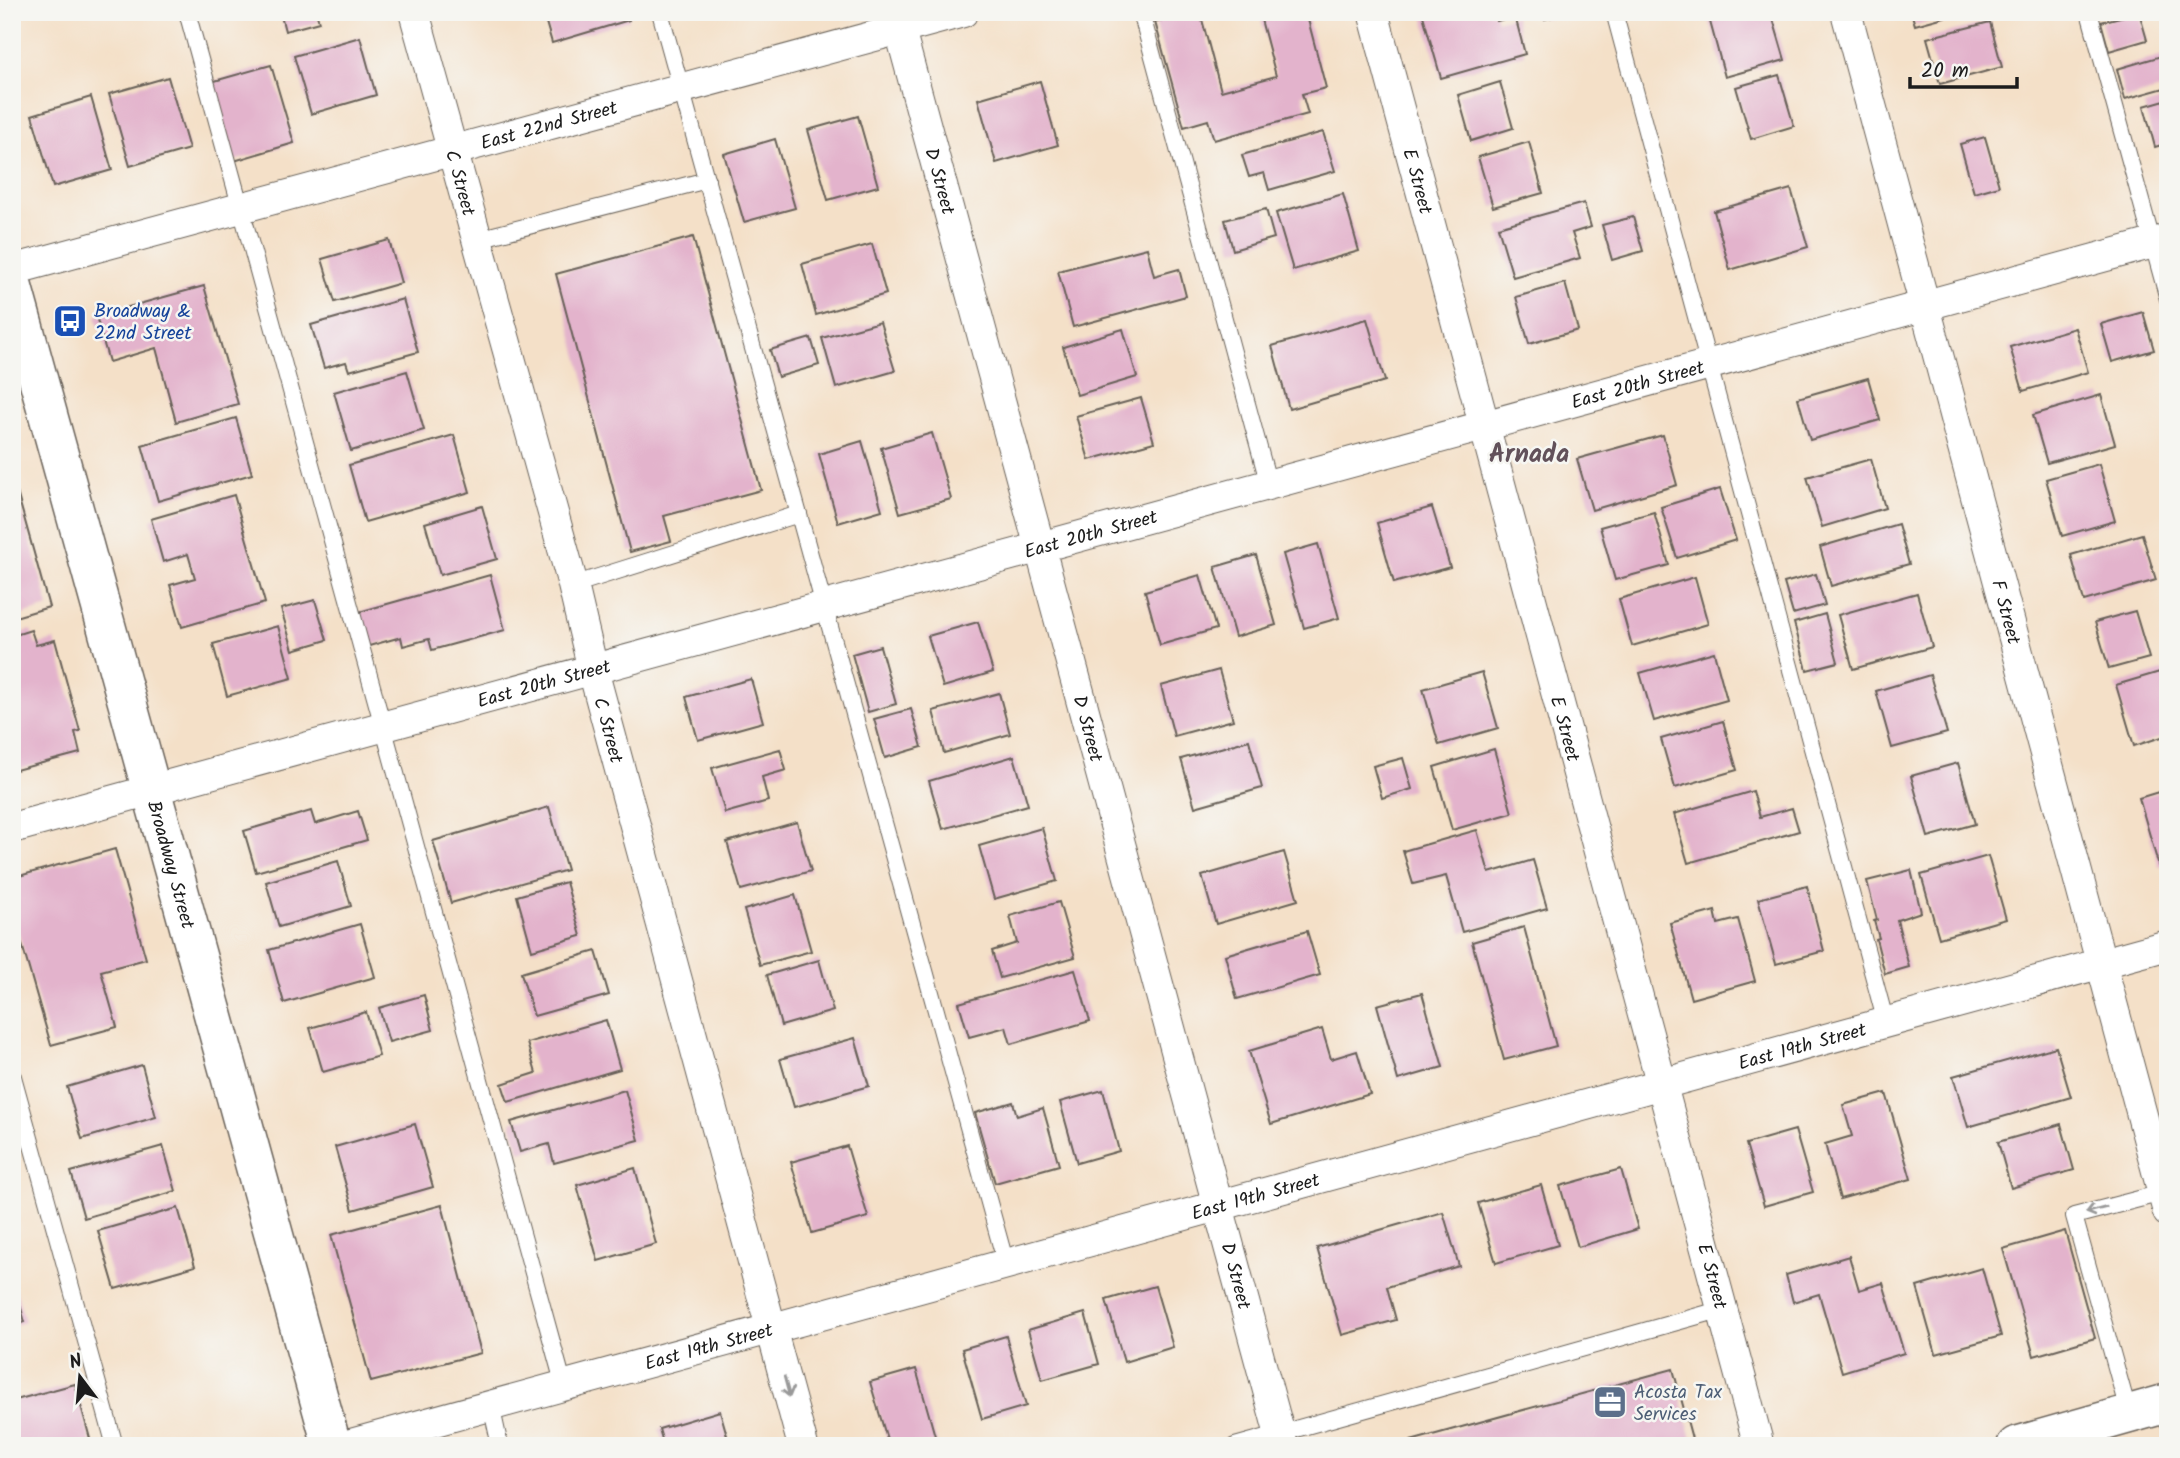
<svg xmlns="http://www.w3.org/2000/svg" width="2180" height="1458" font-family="Kalam,sans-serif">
<rect width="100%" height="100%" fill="#f6f6f2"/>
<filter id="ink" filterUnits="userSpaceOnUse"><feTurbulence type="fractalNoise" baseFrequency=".0143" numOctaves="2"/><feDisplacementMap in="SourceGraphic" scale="14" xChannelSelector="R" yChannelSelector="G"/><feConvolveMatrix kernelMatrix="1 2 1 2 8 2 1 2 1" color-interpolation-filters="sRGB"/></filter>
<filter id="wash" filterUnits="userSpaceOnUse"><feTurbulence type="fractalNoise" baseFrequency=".00686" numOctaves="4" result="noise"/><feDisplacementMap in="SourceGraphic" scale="28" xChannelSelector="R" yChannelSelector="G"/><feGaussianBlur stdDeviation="1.57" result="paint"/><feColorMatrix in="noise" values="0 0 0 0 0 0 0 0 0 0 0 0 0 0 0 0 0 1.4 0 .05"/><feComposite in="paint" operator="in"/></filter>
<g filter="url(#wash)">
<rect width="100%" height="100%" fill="#f4e0c8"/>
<g id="blocks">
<g fill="#e3b3cc">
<path d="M280,12H316L319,22L285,31Z"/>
<path d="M543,12H627L629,20L552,43Z"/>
<path d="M1191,12H1200L1221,91L1276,76L1259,12H1306L1326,88L1302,94L1308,114L1214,140L1208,120L1184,127L1155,22Z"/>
<path d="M1422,12H1495L1497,21L1515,16L1525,54L1441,78Z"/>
<path d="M1543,12H1566V13L1545,19Z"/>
<path d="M1727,12H1771L1785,60L1725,77L1709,18Z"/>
<path d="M1911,12H1959V13L1915,25Z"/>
<path d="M2139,12L2147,40L2109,51L2101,22Z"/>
<path d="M1990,22L2002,67L1940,84L1927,38Z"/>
<path d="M360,37L376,95L311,114L294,56Z"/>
<path d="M2168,54V87L2125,99L2117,69Z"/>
<path d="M271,65L294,143L234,161L211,82Z"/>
<path d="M1779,75L1794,126L1751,139L1736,87Z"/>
<path d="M168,77L189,149L130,166L109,94Z"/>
<path d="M1040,81L1058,145L996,163L978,99Z"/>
<path d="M1500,82L1513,128L1471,141L1458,95Z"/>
<path d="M91,97L112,170L53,187L32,115Z"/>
<path d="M2168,99V143L2155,147L2144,106Z"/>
<path d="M858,116L878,186L828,200L808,130Z"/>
<path d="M1323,132L1335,171L1269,190L1264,173L1249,177L1242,155Z"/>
<path d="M1985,137L1999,186L1974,193L1960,144Z"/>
<path d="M775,139L795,208L744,222L724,154Z"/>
<path d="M1529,142L1543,193L1493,207L1478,157Z"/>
<path d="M1791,189L1808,247L1730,270L1714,211Z"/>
<path d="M1343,194L1359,251L1293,270L1276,213Z"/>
<path d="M1584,203L1591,227L1572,233L1580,258L1513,277L1498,227Z"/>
<path d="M1266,209L1274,238L1233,250L1225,220Z"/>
<path d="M1633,217L1643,251L1612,260L1602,225Z"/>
<path d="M693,237L761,490L664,516L671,541L630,552L556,274Z"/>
<path d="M389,240L401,283L335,302L322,259Z"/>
<path d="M872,244L886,294L816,315L802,264Z"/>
<path d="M1147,248L1154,276L1179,269L1186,296L1073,327L1058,271Z"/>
<path d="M1565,283L1578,330L1529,344L1516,297Z"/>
<path d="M204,286L238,404L176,422L156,348L109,362L96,316Z"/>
<path d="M403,299L418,352L349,371L346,362L324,368L311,325Z"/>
<path d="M2143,312L2154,350L2112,362L2101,324Z"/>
<path d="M1367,319L1385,381L1289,409L1272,346Z"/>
<path d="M880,322L895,371L836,388L822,338Z"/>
<path d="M2075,328L2088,372L2023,391L2010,347Z"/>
<path d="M1123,329L1137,377L1077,395L1063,347Z"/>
<path d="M811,338L819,365L778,377L770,350Z"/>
<path d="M407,371L424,430L351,451L334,392Z"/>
<path d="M1868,378L1880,420L1810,440L1798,398Z"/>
<path d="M2101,395L2115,444L2047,463L2033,415Z"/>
<path d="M1141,398L1154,442L1089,460L1076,416Z"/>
<path d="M236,418L252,474L158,501L142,445Z"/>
<path d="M932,433L951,499L900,513L881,448Z"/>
<path d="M454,435L470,492L365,522L349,465Z"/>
<path d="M1663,435L1677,485L1592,510L1577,459Z"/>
<path d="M862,441L882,510L838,523L819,454Z"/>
<path d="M1871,459L1885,508L1822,527L1807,477Z"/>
<path d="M2099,464L2115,521L2062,536L2046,479Z"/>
<path d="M12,485H15L49,607L12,618Z"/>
<path d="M1720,489L1736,540L1677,558L1661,507Z"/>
<path d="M234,495L265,603L182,627L170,585L195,578L188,554L163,562L151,519Z"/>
<path d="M482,506L497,559L440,575L425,523Z"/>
<path d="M1432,507L1450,567L1394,583L1377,523Z"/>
<path d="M1654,512L1669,565L1615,580L1600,527Z"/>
<path d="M1898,524L1909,564L1831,586L1820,547Z"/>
<path d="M2142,534L2156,580L2084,601L2071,555Z"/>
<path d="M1318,544L1339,618L1304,628L1283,554Z"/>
<path d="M1256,555L1276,625L1235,637L1215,567Z"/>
<path d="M1816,574L1825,605L1793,614L1784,583Z"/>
<path d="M490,575L505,630L432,650L429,639L403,646L401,637L369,646L359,612Z"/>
<path d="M1200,575L1216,629L1160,645L1145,591Z"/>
<path d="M1695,577L1708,624L1632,646L1619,599Z"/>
<path d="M1917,593L1932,647L1853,669L1838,615Z"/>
<path d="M315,600L327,640L293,650L281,609Z"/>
<path d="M2135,611L2149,658L2109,669L2095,622Z"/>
<path d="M1825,614L1838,662L1807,670L1794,623Z"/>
<path d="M978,622L993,672L943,687L928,636Z"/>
<path d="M278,626L292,678L227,696L213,644Z"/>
<path d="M31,630L36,645L55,640L80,731L75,732L80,753L12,771V636Z"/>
<path d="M880,646L896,704L868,712L852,654Z"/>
<path d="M1714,652L1727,700L1654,721L1640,673Z"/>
<path d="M1219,670L1233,720L1174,736L1161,686Z"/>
<path d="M2163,671L2168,686V735L2134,746L2116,685Z"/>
<path d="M1482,672L1498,728L1439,745L1423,689Z"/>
<path d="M1930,675L1947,733L1892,748L1876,691Z"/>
<path d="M751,679L763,722L698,740L686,697Z"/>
<path d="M999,693L1010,734L944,753L933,711Z"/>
<path d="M911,709L922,747L885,758L874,719Z"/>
<path d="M1723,721L1737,770L1675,788L1661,739Z"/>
<path d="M1249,740L1262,788L1195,807L1181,759Z"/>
<path d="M780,749L786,770L762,777L768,801L725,813L712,768Z"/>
<path d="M1494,749L1512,813L1452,830L1434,767Z"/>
<path d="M1014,756L1028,805L943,829L929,781Z"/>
<path d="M1403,758L1412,789L1382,798L1373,766Z"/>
<path d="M1958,763L1975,824L1928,837L1911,776Z"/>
<path d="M2168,789V864L2159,867L2139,798Z"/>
<path d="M1753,791L1760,817L1792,808L1799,831L1688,863L1674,814Z"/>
<path d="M549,807L567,870L451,903L433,841Z"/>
<path d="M311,811L315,824L358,811L367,840L256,872L244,831Z"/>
<path d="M797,822L811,871L741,890L727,842Z"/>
<path d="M1042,828L1057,881L994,899L979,846Z"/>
<path d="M1477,830L1489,873L1533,860L1547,908L1462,932L1446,876L1413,884L1403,851Z"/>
<path d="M115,849L146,959L101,971L117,1027L51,1045L12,910V878Z"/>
<path d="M1284,852L1298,900L1216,924L1202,876Z"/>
<path d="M1988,856L2006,919L1939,938L1921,875Z"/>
<path d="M338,861L351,906L279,927L266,882Z"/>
<path d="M1911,870L1921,912L1897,920L1909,967L1885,974L1876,939L1879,938L1874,921L1877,920L1867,881Z"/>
<path d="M566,882L581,936L532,950L517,896Z"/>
<path d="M1807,886L1824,951L1776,964L1758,899Z"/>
<path d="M795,895L811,951L760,965L744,910Z"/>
<path d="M1059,902L1075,957L1000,978L992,951L1017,943L1010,916Z"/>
<path d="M1715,911L1718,924L1738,919L1755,981L1691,999L1670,923Z"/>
<path d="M360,924L375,977L284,1003L269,950Z"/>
<path d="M1524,927L1556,1046L1504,1060L1472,942Z"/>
<path d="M1307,931L1320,975L1237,999L1225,955Z"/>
<path d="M596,951L609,995L534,1016L521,973Z"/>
<path d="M819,960L833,1011L781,1026L767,975Z"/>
<path d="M1075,970L1090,1021L1011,1044L1006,1027L969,1037L959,1003Z"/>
<path d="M1422,993L1443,1067L1398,1080L1377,1005Z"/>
<path d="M424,995L433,1030L389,1042L379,1008Z"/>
<path d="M366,1012L379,1056L323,1072L310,1028Z"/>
<path d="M606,1020L620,1069L508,1102L502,1084L536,1073L527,1043Z"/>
<path d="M1322,1029L1331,1059L1357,1051L1370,1094L1271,1124L1249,1051Z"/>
<path d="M855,1038L869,1086L794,1107L780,1059Z"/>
<path d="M2056,1047L2071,1097L1968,1127L1953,1076Z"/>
<path d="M142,1065L156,1117L82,1139L67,1087Z"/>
<path d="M625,1090L639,1140L554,1163L549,1144L520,1152L511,1122Z"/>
<path d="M1103,1090L1119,1151L1077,1163L1060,1102Z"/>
<path d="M1886,1093L1911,1179L1840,1199L1825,1144L1852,1136L1843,1105Z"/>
<path d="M1013,1102L1017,1116L1043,1108L1059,1165L995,1183L975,1113Z"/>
<path d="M415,1124L433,1187L353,1210L335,1147Z"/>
<path d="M2061,1124L2074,1170L2011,1188L1998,1142Z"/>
<path d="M1795,1130L1813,1192L1764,1206L1746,1144Z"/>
<path d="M163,1146L176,1191L84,1218L71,1172Z"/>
<path d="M847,1146L868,1217L812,1233L791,1162Z"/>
<path d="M635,1168L656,1244L598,1261L577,1185Z"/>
<path d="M1621,1169L1638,1229L1578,1247L1560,1186Z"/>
<path d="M1541,1185L1558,1245L1496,1263L1478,1203Z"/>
<path d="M442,1205L481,1353L371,1382L331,1235Z"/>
<path d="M178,1208L195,1266L115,1289L98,1231Z"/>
<path d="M1443,1212L1459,1266L1387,1287L1396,1320L1342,1335L1317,1248Z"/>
<path d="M2065,1231L2095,1338L2034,1356L2003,1249Z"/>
<path d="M1849,1256L1859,1290L1883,1283L1904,1353L1842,1372L1819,1294L1793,1302L1786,1275Z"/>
<path d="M1982,1268L2001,1336L1936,1354L1917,1287Z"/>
<path d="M12,1277L25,1322L12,1326Z"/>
<path d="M1155,1286L1173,1347L1124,1362L1106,1300Z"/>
<path d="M1085,1313L1099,1364L1042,1380L1028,1330Z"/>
<path d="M1006,1336L1026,1406L982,1419L962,1349Z"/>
<path d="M916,1369L937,1443L889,1446L870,1382Z"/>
<path d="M1673,1369L1694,1446H1396V1445Z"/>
<path d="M75,1384L92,1446H12V1401Z"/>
<path d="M720,1411L730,1446H664L659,1429Z"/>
</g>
</g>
</g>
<g filter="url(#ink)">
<use href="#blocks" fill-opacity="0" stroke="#686158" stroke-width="2"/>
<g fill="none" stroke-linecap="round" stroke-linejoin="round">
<g stroke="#686158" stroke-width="18">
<g id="lane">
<path d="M187,12L564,1386"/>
<path d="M660,12L1006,1264"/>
<path d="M1141,12L1269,485"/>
<path d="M1614,12L1886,1023"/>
<path d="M2089,12L2168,299"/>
<path d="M478,239L707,180"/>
<path d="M573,585L799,514"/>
<path d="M12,1073L115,1446"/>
<path d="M491,1405L500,1446"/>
<path d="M2129,1414L2074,1216L2162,1193"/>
<path d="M1235,1446L1723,1309"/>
</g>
</g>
<g stroke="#686158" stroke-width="32">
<g id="street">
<path id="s1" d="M414,12L573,585L593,670L803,1446"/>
<path id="s2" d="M895,12L1283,1446"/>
<path id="s3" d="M1373,12L1759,1446"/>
<path id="s4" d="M1846,12L2168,1212"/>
<path id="s5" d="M12,270L963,12"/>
<path id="s6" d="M12,828L2168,239"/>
<path id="s7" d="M344,1446L2168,945"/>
</g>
</g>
<g stroke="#686158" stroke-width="41">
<g id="secondary">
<path id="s8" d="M12,284L332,1446"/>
<path d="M2016,1446L2168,1403"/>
</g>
</g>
<use href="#lane" stroke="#fff" stroke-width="16"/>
<use href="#street" stroke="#fff" stroke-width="30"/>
<use href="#secondary" stroke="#fff" stroke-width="38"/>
</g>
<defs><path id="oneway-shaft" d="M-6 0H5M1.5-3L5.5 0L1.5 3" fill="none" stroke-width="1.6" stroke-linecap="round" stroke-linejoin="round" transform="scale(1.75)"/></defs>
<g stroke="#999">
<use href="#oneway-shaft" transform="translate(2096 1210) rotate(165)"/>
<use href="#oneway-shaft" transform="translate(787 1387) rotate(75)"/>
</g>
</g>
<defs>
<g id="bus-square" transform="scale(1.75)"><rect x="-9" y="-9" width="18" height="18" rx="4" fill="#1a4fb4" stroke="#f6f6f2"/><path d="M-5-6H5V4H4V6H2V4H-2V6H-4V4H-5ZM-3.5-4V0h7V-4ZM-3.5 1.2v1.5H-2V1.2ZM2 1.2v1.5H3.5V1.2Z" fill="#fff"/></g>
<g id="office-square" transform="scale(1.75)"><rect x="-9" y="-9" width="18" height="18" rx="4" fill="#5c6f8a" stroke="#f6f6f2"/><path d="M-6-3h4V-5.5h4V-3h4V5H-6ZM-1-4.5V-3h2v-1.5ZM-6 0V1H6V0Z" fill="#fff"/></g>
</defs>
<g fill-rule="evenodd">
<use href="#bus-square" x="70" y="321"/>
<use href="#office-square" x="1610" y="1402"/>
</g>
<g text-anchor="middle" stroke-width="5" stroke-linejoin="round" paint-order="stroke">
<g font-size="19" fill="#1c1c1c" stroke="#f6f6f2">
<text dy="7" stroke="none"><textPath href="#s5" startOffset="556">East 22nd Street</textPath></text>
<text dy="7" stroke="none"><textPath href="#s1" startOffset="177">C Street</textPath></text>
<text dy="7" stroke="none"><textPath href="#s2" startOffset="175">D Street</textPath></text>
<text dy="7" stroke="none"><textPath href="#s3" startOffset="175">E Street</textPath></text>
<text dy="7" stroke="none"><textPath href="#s6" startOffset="1685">East 20th Street</textPath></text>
<text dy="7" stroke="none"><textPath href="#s6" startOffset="1118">East 20th Street</textPath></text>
<text dy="7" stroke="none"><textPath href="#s4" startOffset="621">F Street</textPath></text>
<text dy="7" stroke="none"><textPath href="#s6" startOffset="551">East 20th Street</textPath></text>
<text dy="7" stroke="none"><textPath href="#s1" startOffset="744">C Street</textPath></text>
<text dy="7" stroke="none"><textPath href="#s2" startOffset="742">D Street</textPath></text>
<text dy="7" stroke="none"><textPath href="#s3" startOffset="742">E Street</textPath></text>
<text dy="7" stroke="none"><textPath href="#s8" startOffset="602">Broadway Street</textPath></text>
<text dy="7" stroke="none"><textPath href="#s7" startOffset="1512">East 19th Street</textPath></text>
<text dy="7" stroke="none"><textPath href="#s7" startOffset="945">East 19th Street</textPath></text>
<text dy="7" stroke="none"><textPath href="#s2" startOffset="1309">D Street</textPath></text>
<text dy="7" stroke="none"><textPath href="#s3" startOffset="1309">E Street</textPath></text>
<text dy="7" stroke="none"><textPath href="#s7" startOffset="378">East 19th Street</textPath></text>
</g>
<g font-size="19" fill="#164399" stroke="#f6f6f2" text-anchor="start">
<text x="94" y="317">Broadway &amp;<tspan x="94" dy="22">22nd Street</tspan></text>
</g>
<g font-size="19" fill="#4e5e75" stroke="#f6f6f2" text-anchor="start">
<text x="1634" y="1398">Acosta Tax<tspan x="1634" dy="22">Services</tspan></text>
</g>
<g font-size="26" font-weight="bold" fill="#62515a" stroke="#f6f6f2">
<text x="1529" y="462">Arnada</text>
</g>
</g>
<rect width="2180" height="1458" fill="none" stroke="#f6f6f2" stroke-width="42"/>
<g transform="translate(80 1377) rotate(344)" stroke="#f6f6f2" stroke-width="5" paint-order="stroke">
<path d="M0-5L12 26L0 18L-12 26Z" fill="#1c1c1c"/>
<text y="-10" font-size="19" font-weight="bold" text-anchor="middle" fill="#1c1c1c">N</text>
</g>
<path d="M1910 77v10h107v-10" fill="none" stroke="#1c1c1c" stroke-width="3.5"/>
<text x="1921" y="77" font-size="21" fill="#1c1c1c" stroke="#f6f6f2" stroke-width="5" paint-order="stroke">20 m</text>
</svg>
